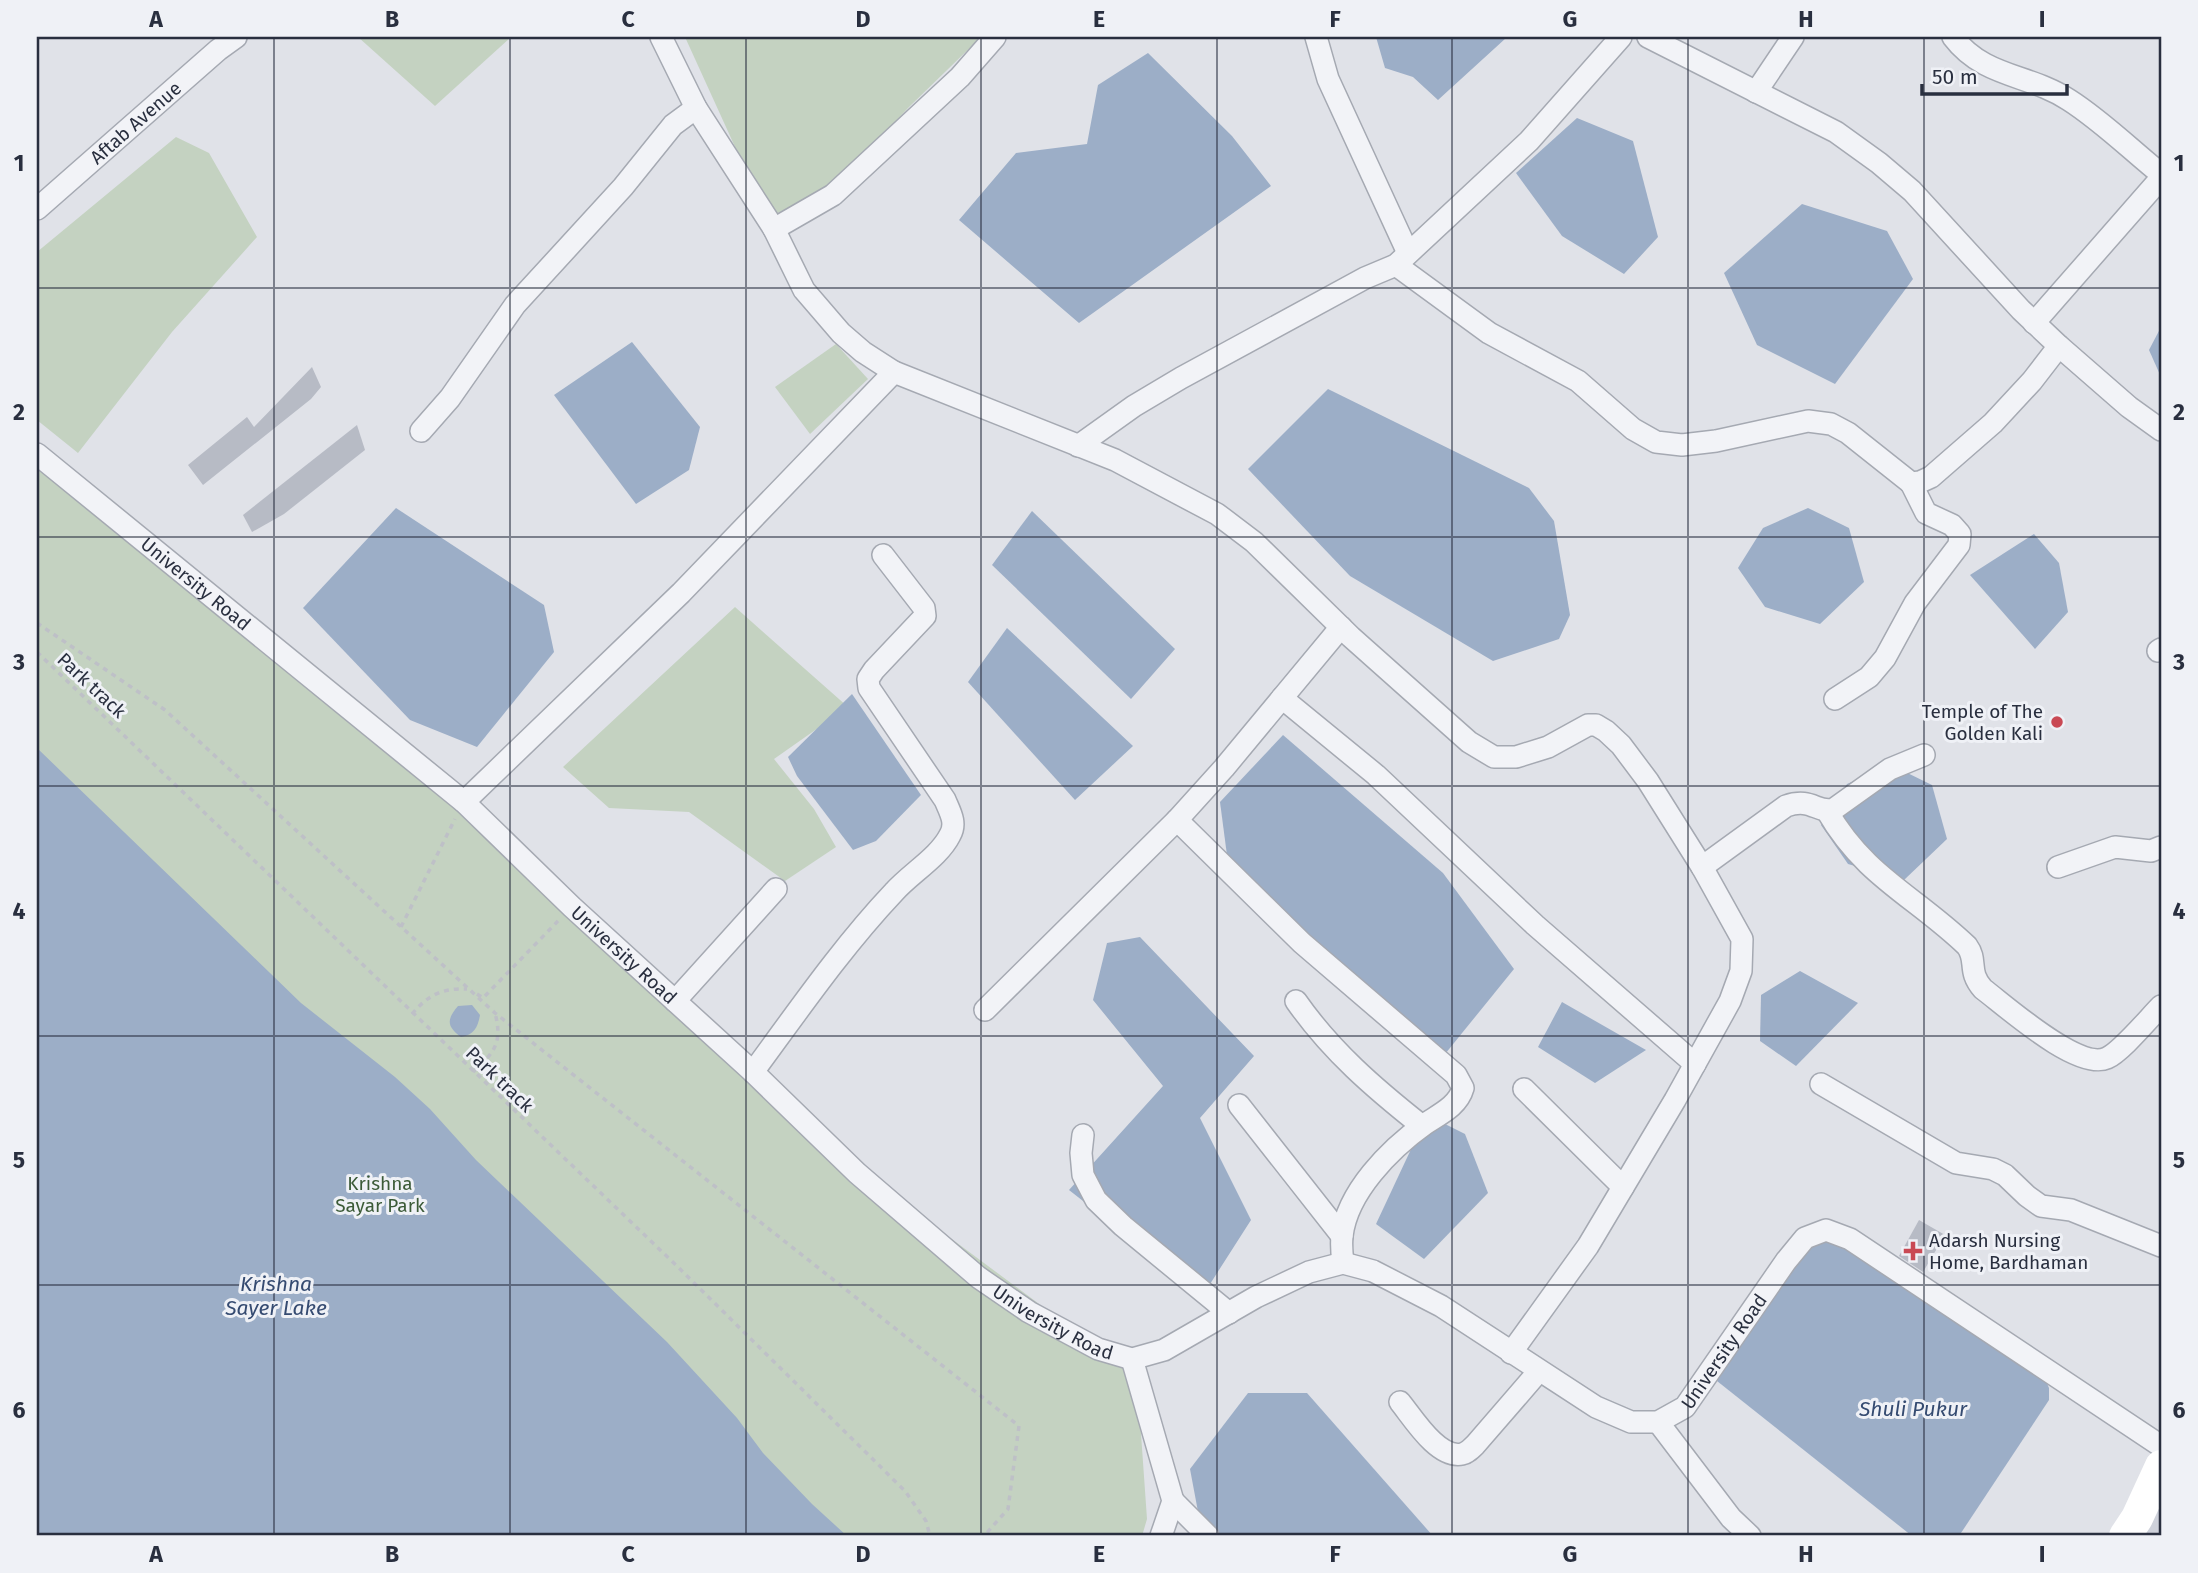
<svg xmlns="http://www.w3.org/2000/svg" width="2198" height="1573" font-family="'Fira Sans',sans-serif">
<rect width="100%" height="100%" fill="#e0e2e8"/>
<path fill="#ced1da" d="M2161,1492V1536H2145L2148,1521Z"/>
<g fill="#c4d2c1">
<path d="M358,37H511L435,106Z"/>
<path d="M685,37H981L908,108L829,193L767,217Z"/>
<path d="M176,137L209,153L257,237L172,332L78,453L37,420V252Z"/>
<path d="M836,344L868,379L810,434L775,387Z"/>
<path d="M37,454L464,802L835,1152L1137,1377L1147,1519L1142,1536H37Z"/>
<path d="M735,607L848,707L774,759L814,809L836,847L785,881L689,812L609,808L563,767Z"/>
</g>
<g fill="#9caec7">
<path d="M1376,37H1504L1506,38L1438,100L1413,77L1385,68Z"/>
<path d="M1148,53L1232,136L1271,186L1079,323L959,220L1016,153L1087,144L1098,85Z"/>
<path d="M1577,118L1633,141L1658,237L1624,274L1562,236L1516,173Z"/>
<path d="M1802,204L1887,231L1913,279L1835,384L1757,345L1724,273Z"/>
<path d="M2161,327V377L2149,350Z"/>
<path d="M632,342L700,427L689,470L636,504L554,395Z"/>
<path d="M1328,389L1529,488L1554,521L1570,615L1559,639L1493,661L1350,576L1248,469Z"/>
<path d="M396,508L544,605L554,652L477,747L410,720L303,608Z"/>
<path d="M1808,508L1849,528L1864,582L1820,624L1765,607L1738,568L1763,528Z"/>
<path d="M1032,511L1175,649L1131,699L992,565Z"/>
<path d="M2034,534L2059,563L2068,612L2035,649L1970,575Z"/>
<path d="M1007,628L1133,746L1075,800L968,682Z"/>
<path d="M852,694L921,795L876,841L853,850L797,776L788,757Z"/>
<path d="M1283,735L1443,873L1514,969L1441,1059L1228,863L1220,802Z"/>
<path d="M37,748L301,1003L395,1077L430,1109L476,1160L667,1342L737,1418L763,1453L812,1504L847,1536H37Z"/>
<path d="M1891,765L1932,785L1947,839L1904,880L1848,864L1821,825L1847,784Z"/>
<path d="M1140,937L1254,1056L1200,1118L1251,1220L1203,1295L1069,1190L1163,1086L1093,1000L1107,943Z"/>
<path d="M1800,971L1858,1003L1796,1066L1760,1041L1761,995Z"/>
<path d="M1562,1002L1646,1050L1595,1083L1538,1047Z"/>
<path d="M472,1005L480,1015C478,1027 474,1035 461,1037C446,1026 447,1019 458,1006Z"/>
<path d="M1427,1115L1465,1134L1488,1193L1424,1259L1376,1224Z"/>
<path d="M1815,1242L1847,1244L2045,1379L2049,1388V1400L1959,1536H1912L1717,1381L1798,1253Z"/>
<path d="M1248,1393H1307L1433,1536H1205L1202,1533L1190,1469Z"/>
</g>
<g fill="#b7bbc5">
<path d="M312,367L321,387L311,399L203,485L188,465L247,417L254,427Z"/>
<path d="M357,425L365,450L284,514L252,532L243,515Z"/>
<path d="M1919,1220L1945,1235L1923,1272L1899,1256Z"/>
</g>
<g fill="none" stroke-linecap="round" stroke-linejoin="round">
<g stroke="#a5a9b2" stroke-width="24">
<g id="minor">
<path d="M661,37L696,108L774,229L804,290L841,333L863,352L894,372L1115,460L1217,514L1254,542L1351,637L1469,742L1494,757H1516L1548,747L1588,725H1596L1606,731L1621,745L1648,781L1702,867L1742,939L1741,971L1730,1001L1675,1100L1588,1246L1511,1353"/>
<path d="M1316,37L1328,79L1408,253"/>
<path d="M1648,37L1836,132L1879,163L1912,191L2021,310L2059,346L2129,407L2161,430"/>
<path d="M1953,37C1984,78 2030,74 2069,100C2102,121 2131,150 2161,174"/>
<path d="M1756,92L1793,37"/>
<path id="s1" d="M37,209L218,50L236,37"/>
<path d="M774,229L833,195L960,77L995,37"/>
<path d="M1396,265L1489,333L1578,381L1633,429L1656,442L1682,445L1716,441L1808,421L1831,424L1848,433L1911,483L1920,482L1931,477L1993,423L2032,381L2059,346"/>
<path d="M2034,323L2161,178"/>
<path d="M421,431L450,398L515,305L623,187L673,125L696,108"/>
<path d="M1078,446L1134,406L1181,378L1365,278L1396,265L1529,141L1621,37"/>
<path id="s2" d="M37,454L464,802L572,907L753,1072L857,1173L978,1277L1029,1312L1098,1349L1132,1359L1164,1350L1256,1297L1309,1272L1343,1263L1373,1271L1441,1306L1596,1407L1631,1422H1658L1685,1407L1786,1261L1805,1238L1826,1230L1850,1239L2161,1446"/>
<path d="M2158,651L2161,649"/>
<path d="M1282,698L1376,775L1535,925L1695,1064"/>
<path d="M1835,699L1869,677L1885,658L1915,603L1959,545L1960,534L1952,525L1926,513L1911,483"/>
<path d="M464,802L681,593L894,372"/>
<path d="M1827,811C1865,877 1915,896 1967,946C1978,961 1967,971 1983,989C2007,1007 2078,1071 2107,1058C2121,1052 2149,1018 2161,1006"/>
<path d="M1177,820L1302,943L1456,1075L1463,1088C1458,1106 1440,1114 1425,1124C1390,1149 1347,1192 1342,1236C1341,1245 1342,1255 1343,1263"/>
<path d="M1702,867L1786,806C1812,797 1817,814 1834,809L1890,769L1924,755"/>
<path d="M2058,867L2115,847L2151,851L2161,847"/>
<path d="M675,1001L776,889"/>
<path d="M1296,1001C1331,1051 1374,1088 1422,1126"/>
<path d="M985,1010L1177,820L1224,768L1341,627"/>
<path d="M753,1072C798,1011 842,947 894,892C911,873 939,857 950,835C957,823 950,812 945,800L869,688L868,679L874,670L925,616L924,608L883,555"/>
<path d="M1821,1084L1956,1163L1993,1169L2005,1175L2027,1196L2041,1206L2071,1210L2161,1246"/>
<path d="M1524,1089L1623,1187"/>
<path d="M1239,1105L1342,1236"/>
<path d="M1083,1135L1081,1153L1083,1175L1096,1200L1123,1226L1229,1313"/>
<path d="M1132,1359L1173,1501L1161,1536"/>
<path d="M1400,1402C1413,1418 1438,1459 1462,1454C1467,1453 1471,1449 1475,1445L1539,1371"/>
<path d="M1658,1422L1731,1518L1750,1536"/>
<path d="M1173,1501L1208,1536"/>
</g>
</g>
<g stroke="#bec0c7" stroke-width="3.5" stroke-dasharray="5 5" stroke-linecap="butt">
<path d="M37,623L165,710L495,1013L1019,1426L1008,1509L984,1536"/>
<path d="M37,652L680,1269L905,1491L926,1521L930,1536"/>
<path d="M401,927L455,819"/>
<path d="M477,994L483,998L558,921"/>
<path d="M412,1014C428,995 442,988 467,989"/>
<path d="M473,1072C494,1053 503,1043 495,1013"/>
</g>
<use href="#minor" stroke="#f2f3f7" stroke-width="21"/>
<path stroke="#fff" stroke-width="32" d="M2125,1536L2137,1518L2161,1466"/>
</g>
<path fill="none" stroke="#292f3f" stroke-width="2" stroke-opacity="0.55" d="M274,37V1536M510,37V1536M746,37V1536M981,37V1536M1217,37V1536M1452,37V1536M1688,37V1536M1924,37V1536M37,288H2161M37,537H2161M37,786H2161M37,1036H2161M37,1285H2161"/>
<g fill="#c94954" stroke="#eff1f6" stroke-width="2.5">
<circle cx="2057" cy="722" r="7"/>
<path d="M1909.5 1240.5h7v7h7v7h-7v7h-7v-7h-7v-7h7z"/>
</g>
<g text-anchor="middle" stroke-width="6" stroke-linejoin="round" paint-order="stroke">
<g font-size="19" fill="#292f3f" stroke="#eff1f6">
<text dy="7" stroke="none"><textPath href="#s1" startOffset="131">Aftab Avenue</textPath></text>
<text dy="7" stroke="none"><textPath href="#s2" startOffset="205">University Road</textPath></text>
<text transform="translate(92 685) rotate(43)" y="7">Park track</text>
<text dy="7" stroke="none"><textPath href="#s2" startOffset="772">University Road</textPath></text>
<text transform="translate(500 1079) rotate(44)" y="7">Park track</text>
<text dy="7" stroke="none"><textPath href="#s2" startOffset="1339">University Road</textPath></text>
<text dy="7" stroke="none"><textPath href="#s2" startOffset="2116">University Road</textPath></text>
</g>
<g font-size="19" fill="#292f3f" stroke="#eff1f6" text-anchor="end">
<text x="2043" y="718">Temple of The<tspan x="2043" dy="22">Golden Kali</tspan></text>
<text x="1929" y="1247" text-anchor="start">Adarsh Nursing<tspan x="1929" dy="22">Home, Bardhaman</tspan></text>
</g>
<g font-size="19" fill="#3b5a37" stroke="#eff1f6">
<text x="380" y="1190">Krishna<tspan x="380" dy="22">Sayar Park</tspan></text>
</g>
<g font-size="21" font-style="italic" fill="#354b71" stroke="#eff1f6">
<text x="276" y="1291">Krishna<tspan x="276" dy="24">Sayer Lake</tspan></text>
<text x="1913" y="1416">Shuli Pukur</text>
</g>
</g>
<rect width="2198" height="1573" fill="none" stroke="#eff1f6" stroke-width="77"/>
<path d="M1922 84v10h145v-10" fill="none" stroke="#292f3f" stroke-width="3.5"/>
<text x="1932" y="84" font-size="21" fill="#292f3f" stroke="#eff1f6" stroke-width="5" paint-order="stroke">50 m</text>
<rect x="38" y="38" width="2122" height="1496" fill="none" stroke="#292f3f" stroke-width="2.5"/>
<g font-size="23" text-anchor="middle" font-weight="bold" fill="#292f3f">
<text x="156" y="27">A</text>
<text x="392" y="27">B</text>
<text x="628" y="27">C</text>
<text x="863" y="27">D</text>
<text x="1099" y="27">E</text>
<text x="1335" y="27">F</text>
<text x="1570" y="27">G</text>
<text x="1806" y="27">H</text>
<text x="2042" y="27">I</text>
<text x="19" y="171">1</text>
<text x="2179" y="171">1</text>
<text x="19" y="420">2</text>
<text x="2179" y="420">2</text>
<text x="19" y="670">3</text>
<text x="2179" y="670">3</text>
<text x="19" y="919">4</text>
<text x="2179" y="919">4</text>
<text x="19" y="1168">5</text>
<text x="2179" y="1168">5</text>
<text x="19" y="1418">6</text>
<text x="2179" y="1418">6</text>
<text x="156" y="1562">A</text>
<text x="392" y="1562">B</text>
<text x="628" y="1562">C</text>
<text x="863" y="1562">D</text>
<text x="1099" y="1562">E</text>
<text x="1335" y="1562">F</text>
<text x="1570" y="1562">G</text>
<text x="1806" y="1562">H</text>
<text x="2042" y="1562">I</text>
</g>
</svg>
